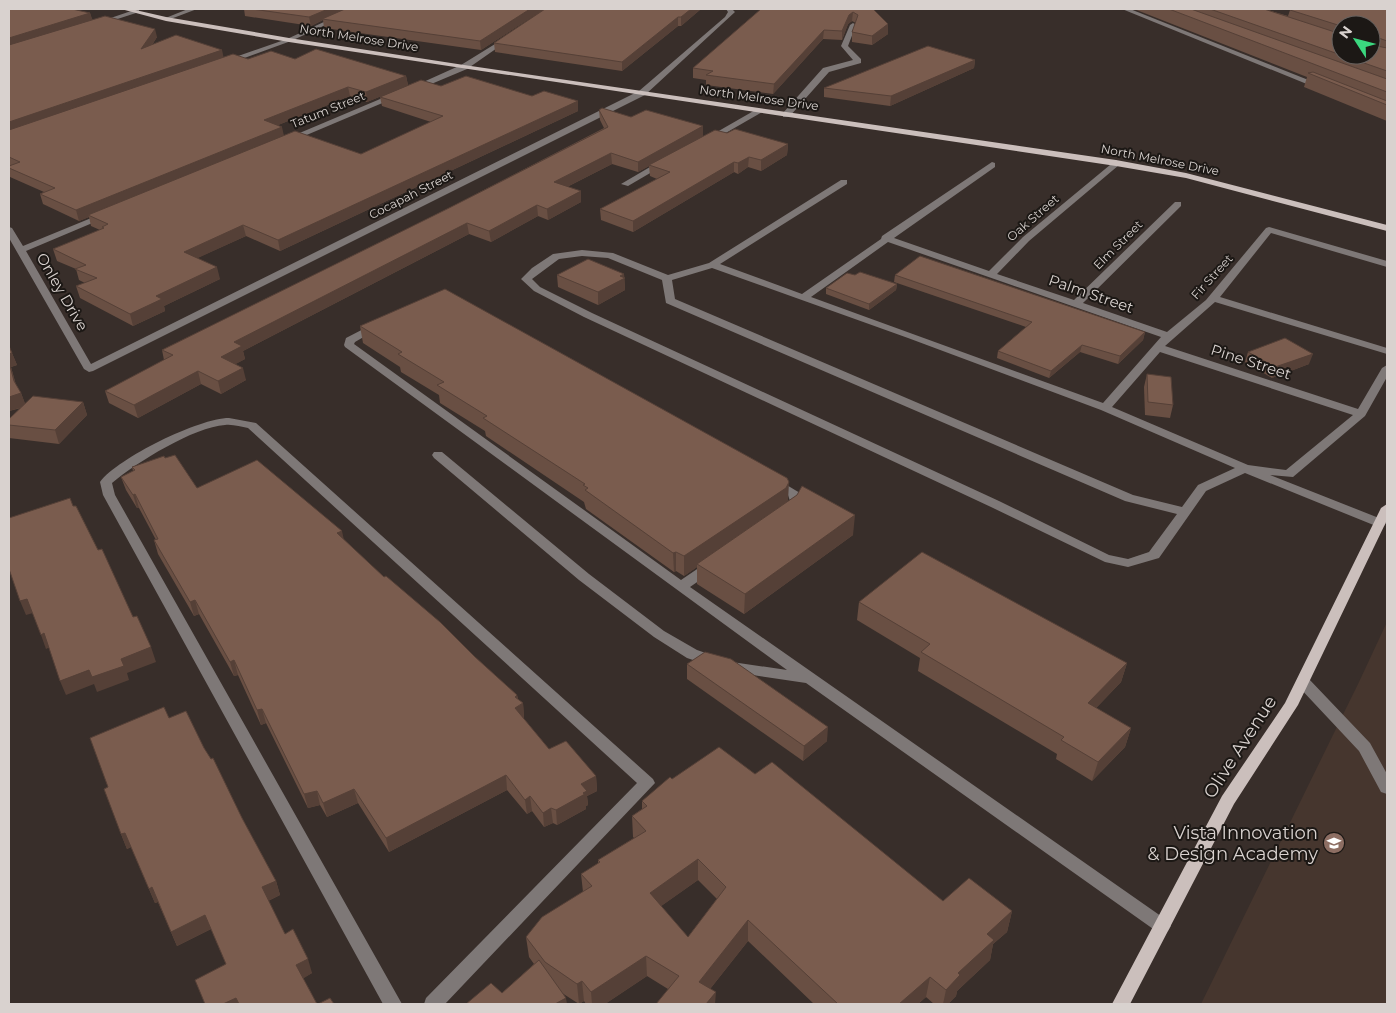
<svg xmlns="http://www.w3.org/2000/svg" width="1396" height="1013" font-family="Montserrat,sans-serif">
<rect width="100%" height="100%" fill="#382e2a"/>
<path fill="#46362e" d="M1387,622V1004H1201L1359,682Z"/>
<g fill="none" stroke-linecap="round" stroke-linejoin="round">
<g fill="#7e7877" fill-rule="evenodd">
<path d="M137,9L139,10V12L99,25L96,23Z"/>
<path d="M188,9H197L168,20L163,19Z"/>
<path d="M352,9H360L291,41L228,64L221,62L287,39Z"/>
<path d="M726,9H732L735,12L645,95L93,371L89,372L84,369L9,238V227L12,228L23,246L101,214H107L109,216L26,251L91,364L639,91L725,17L728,12Z"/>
<path d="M1122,9H1130L1326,87L1319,89Z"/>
<path d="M853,23L856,25L848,46L861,59V63L829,72L789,117H783V113L823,68L853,60L841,46L850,25Z"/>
<path d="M508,36L511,38L510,39L467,69L417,90L410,88L461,65Z"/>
<path d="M392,94L399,96L290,142L283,140Z"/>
<path d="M757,109L764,111L710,142L703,140Z"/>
<path d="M662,160L669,162L628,186L621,184Z"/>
<path d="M1116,160L1120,163L1119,165L1029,241L997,274L1074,300L1175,202H1181V206L1083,303L1167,332L1206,300L1266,228L1269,227L1387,261V267L1271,233L1220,297L1387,348V354L1215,302L1165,346L1358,409L1382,368L1387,365V377L1365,416L1293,477L1270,475L1384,520L1386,523L1384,526H1376L1245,473L1206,491L1159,558L1128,567L1105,562L991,507L584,317L534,291L521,279L532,268L553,254L582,250L613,253L668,275L709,263L841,180H847V184L720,264L802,294L881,239L882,236L992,162L995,163V167L894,238L989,271L1023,237ZM888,242L1161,337L1103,403L811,297ZM582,256L608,258L662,280L666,303L1125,501L1177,514L1149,552L1128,559L1109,555L999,501L592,313L540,287L532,279L559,259ZM712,268L908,338L1101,410L1235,468L1198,485L1182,507L1133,495L675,299L672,280ZM1160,352L1353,415L1286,470L1248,465L1112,407Z"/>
<path d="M375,323L379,324L380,326L379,328L355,342L354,344L681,580L706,563H716L718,566L716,569L690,587L1168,921L1171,926L1168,931L1162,934L1156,931L806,683L726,671L687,658L654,637L579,580L434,458L432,455L434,452H442L589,574L664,631L697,650L732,662L787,670L345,347L344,345L346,338Z"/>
<path d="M229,418L256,423L653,779L655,783L445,1004H424L426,998L637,783L248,428C241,427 233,424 225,425C194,427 137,462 112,483L115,495L402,1004H383L103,495L100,482C118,458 199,418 229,418Z"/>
<path d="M775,478L800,493L802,501L793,514L789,515L783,511L790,501L788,495L769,482Z"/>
<path d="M1303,677L1308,678L1370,743L1387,774V794L1381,792L1359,751L1298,686L1296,682L1298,678Z"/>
</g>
<g fill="#cbbfbc" fill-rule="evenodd">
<path d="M121,9H131L166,17L289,38L464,65L1116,160L1186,173L1387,225V231L1186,178L1116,166L289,42L166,21Z"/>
<path d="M1387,504V520L1298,705L1234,804L1130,1004H1112L1222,796L1285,703L1381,508Z"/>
</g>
</g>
<g fill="#694f43" fill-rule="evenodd">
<path d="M9,9L90,13L92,20L157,37L152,45L223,57L248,59H295L406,76L408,85L367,102L350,96L278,125L284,136L361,154L431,122L382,106L380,97L441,86L578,101V111L280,251L246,236L197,258L220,279L164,306L165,311L133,326L80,298L76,286L85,283L79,280L76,269L57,261L53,249L100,230L91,226L89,217L79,221L43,204L40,194L44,192L10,177L9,174Z"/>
<path d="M244,9H544L481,50L324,28L323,20L311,26L245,16Z"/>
<path d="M544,9H701L681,26H678L622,71L495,52L494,43Z"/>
<path d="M761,9H873L888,34L872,45L852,42V32L856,23L852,21L848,24L842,40L823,39L773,94L706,85V80L693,78V68Z"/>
<path d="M1134,9H1264L1288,16L1290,10L1387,9V121L1304,87L1307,77ZM1341,25H1371L1341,55Z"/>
<path d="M975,60L974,68L890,106L824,97V88Z"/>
<path d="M599,110L631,117L703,136L727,133L788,144L787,155L761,171L748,167L738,174L734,172L633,232L601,220L600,209L657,179L650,176L649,166L638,172L612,164L567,187L581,202L548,220L538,216L491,242L469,234L243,351L245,359L235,364L246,380L221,394L201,384L138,418L109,403L105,391L164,360L162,350L449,208L604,128L600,120Z"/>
<path d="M624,274L625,290L598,305L558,287L557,275Z"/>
<path d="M855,275L897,284L896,290L869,310L826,294V288Z"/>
<path d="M895,275L1145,332L1143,340L1118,364L1080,352L1049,378L997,358L998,351L1026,327L894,282Z"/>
<path d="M360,326L788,501L853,535L744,614L697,584V567L684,576L676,571L674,572L586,509L584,502L486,436L485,431L440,403L439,395L401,372L400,367L363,343Z"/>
<path d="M9,346L17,365L11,367L16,385L21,393L25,404L83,402L87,415L59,444L9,438V425L21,408L9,411Z"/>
<path d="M1248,352L1309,364L1272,378L1245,362Z"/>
<path d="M1147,374L1173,405L1170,418L1145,415L1144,387Z"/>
<path d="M165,458L197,488L344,540L384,577L517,695L518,699L523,703L524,718H523L549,749L596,776L597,791L587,796L588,805L586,806V809L557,825L553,823L544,827L532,811L527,814L507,790L389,852L358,803L327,817L320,805L308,808L266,723L261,725L238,675L234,676L199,614L194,616L158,554L154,540H156L139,508H137L126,490L121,477L133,471L132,467Z"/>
<path d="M859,602L1127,663L1121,682L1096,708L1131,728L1125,747L1092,781L1056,759L1057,754L918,671L920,658L857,620Z"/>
<path d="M687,664L827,741L803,761L687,679Z"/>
<path d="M169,718L204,748L276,881L280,895L268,901L285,934L312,973L303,978L317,1004H205L226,964L211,929L177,946L158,902L155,903L131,847L127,849L121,834L108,787Z"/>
<path d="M755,774L943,901L1012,911L1007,932L993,944L990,960L957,991L956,996L948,1004H934L926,997L918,1004H814L748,941L710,989H668L647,976L605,1004H586L584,1001L579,1004L562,993H502L534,964L529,957L526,937L583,892L581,874L598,864V860L634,838L633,837L632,816L642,809V801L672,779ZM698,880L717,899L688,937L661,906Z"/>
</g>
<g fill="#554037">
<path d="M328,9H348L322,19L323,20L311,26L309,17Z"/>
<path d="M530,9H544L481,50L480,41Z"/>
<path d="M691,9H701L681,26V17Z"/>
<path d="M853,12L852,21L848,24L842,40V31L849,15Z"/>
<path d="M90,13L93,21L9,48V38Z"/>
<path d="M678,17V26L622,71V62Z"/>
<path d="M888,24V34L872,45V36Z"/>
<path d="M155,29L157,37L143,58L141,49Z"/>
<path d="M824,30L823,39L773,94L774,84Z"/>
<path d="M1376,37L1372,50L1371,51V42Z"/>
<path d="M222,50L224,59L9,133V122Z"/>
<path d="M975,60L974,68L890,106L891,96Z"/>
<path d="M406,76L408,85L367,102L366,92Z"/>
<path d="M348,87L350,96L266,130L264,120Z"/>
<path d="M578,101V111L280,251L278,240Z"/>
<path d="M703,126V137L638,172V162Z"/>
<path d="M282,127L284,136L88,215L89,217L79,221L76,210Z"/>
<path d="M788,144L787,155L761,171V160Z"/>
<path d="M611,153L612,164L555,193L554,182Z"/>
<path d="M749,157L748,167L738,174V163Z"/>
<path d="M734,162V172L633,232V221Z"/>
<path d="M581,191V202L548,220L547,209Z"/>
<path d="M537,205L538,216L491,242L489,231Z"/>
<path d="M467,223L469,234L243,351L245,359L225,370L221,357L234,342Z"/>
<path d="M243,225L246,236L187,263L184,252Z"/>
<path d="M217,267L220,279L164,306L165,311L133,326L130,314L156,296Z"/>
<path d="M624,274L625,290L598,305V292Z"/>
<path d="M897,284L896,290L869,310V304Z"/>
<path d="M1145,332L1143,340L1118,364L1120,356Z"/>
<path d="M1082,345L1080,352L1049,378L1051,371Z"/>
<path d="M12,353L17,365L11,367L18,393L14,381L9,362V354Z"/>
<path d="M1313,354L1309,364L1272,378L1275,367Z"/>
<path d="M243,368L246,380L221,394L218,381Z"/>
<path d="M198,371L201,384L138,418L134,405Z"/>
<path d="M21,393L26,406L9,411V397Z"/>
<path d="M83,402L87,415L59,444L55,430Z"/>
<path d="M789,482L788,501L697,564V567L684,576V556Z"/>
<path d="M135,494L139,508H137L133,495Z"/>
<path d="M855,515L853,535L744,614L745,594Z"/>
<path d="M342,531L345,545L337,533Z"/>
<path d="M676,552V571L674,572L673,553Z"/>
<path d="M27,599L33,613L26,615L20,601Z"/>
<path d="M195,600L199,614L194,616L190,602Z"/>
<path d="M44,633L50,647L46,649L41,635Z"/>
<path d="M151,647L156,662L127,673L129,680L97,692L94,684L66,695L60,681Z"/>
<path d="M234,660L238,675L234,676L230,662Z"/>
<path d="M1127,663L1121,682L1083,722L1088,703Z"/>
<path d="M517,695L519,706L523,703L524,718L516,723L515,708V697Z"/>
<path d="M262,709L266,723L261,725L257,710Z"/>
<path d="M828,727L827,741L803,761L804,746Z"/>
<path d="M1131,728L1125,747L1092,781L1098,762Z"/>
<path d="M506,775L507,790L389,852L386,838Z"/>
<path d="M596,776L597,791L587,796L588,805L586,806V809L557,825L556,810L581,784Z"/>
<path d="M354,789L358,803L327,817L323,803Z"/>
<path d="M317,791L320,805L308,808L304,794Z"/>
<path d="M530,796L532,811L527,814L525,800Z"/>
<path d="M551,808L553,823L544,827L543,813Z"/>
<path d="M125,833L131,847L127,849L121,834Z"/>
<path d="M698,859V880L650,914V893Z"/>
<path d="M276,881L280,895L266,902L262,887Z"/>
<path d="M152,887L158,902L155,903L149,889Z"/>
<path d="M1012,911L1007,932L993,944L990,960L957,991L956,996L948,1004H943L946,990L987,934Z"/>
<path d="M205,915L211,929L177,946L171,932Z"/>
<path d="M748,920V941L699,1003V982Z"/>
<path d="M646,956L647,976L605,1004H592L591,992Z"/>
<path d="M308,959L312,973L301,980L296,965Z"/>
<path d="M930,977L926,997L918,1004H899Z"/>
<path d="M582,981L584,1001L579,1004L577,984Z"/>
<path d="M716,992L715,1004H706Z"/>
<path d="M236,998L239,1004H223Z"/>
<path d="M566,998L567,1004H555Z"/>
</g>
<g fill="#7a5c4e" stroke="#554037" fill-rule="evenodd">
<path d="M9,9H72L90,13L9,38Z"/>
<path d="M252,9H328L309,17Z"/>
<path d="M345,9H530L480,41L322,19Z"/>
<path d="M545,9H691L681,17H678L622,62L494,43Z"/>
<path d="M761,9H873L888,24L872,36L852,32L858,15L853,12L849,15L842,31L824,30L774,84L706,75L713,71L693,68Z"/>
<path d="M1169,9H1191L1387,79V92Z"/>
<path d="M1210,9H1264L1341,34V55Z"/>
<path d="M1292,9H1387V41L1376,37L1371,42V25H1341V26L1290,10Z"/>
<path d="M105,16L155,29L141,49L176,35L222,50L9,122V45Z"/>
<path d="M1371,43L1372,45L1387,48V71L1341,55H1371Z"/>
<path d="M928,46L975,60L891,96L824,88Z"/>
<path d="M316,49L406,76L366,92L348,87L264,120L282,127L76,210L40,194L55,188L9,168V166L20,162L9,157V130L233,54L248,59L271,51L295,59Z"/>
<path d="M1313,72L1387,101V105L1308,73Z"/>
<path d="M466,76L532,96L544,91L578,101L278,240L243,225L184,252L217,267L156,296L162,299L130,314L76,286L97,278L75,269L86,265L53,249L104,228L102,227L108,224L88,215L295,131L361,154L443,116L380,97L421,80L441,86Z"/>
<path d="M602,108L631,117L646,110L703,126L638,162L611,153L554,182L581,191L547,209L537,205L489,231L467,223L234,342L242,346L221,357L243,368L218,381L198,371L134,405L105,391L173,355L162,350L449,208L608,127L599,110Z"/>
<path d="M735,129L788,144L761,160L749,157L738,163L734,162L633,221L600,209L670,172L649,165L715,130L727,133Z"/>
<path d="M920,256L1145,332L1120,356L1082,345L1051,371L998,351L1032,322L895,275Z"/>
<path d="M588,259L624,274L620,276L625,278L598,292L557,275Z"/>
<path d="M860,272L897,284L869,304L826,288L847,273L855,275Z"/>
<path d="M445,289L787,478L789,482L786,488L684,556L676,552L673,553L585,490L588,488L583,485L585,484L483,418L487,416L437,385L444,382L398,354L402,352L360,326Z"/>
<path d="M1285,338L1313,354L1275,367L1248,352Z"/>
<path d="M9,346L12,353L9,354Z"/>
<path d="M9,362L14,381L21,393L9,397Z"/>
<path d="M1147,374L1171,377L1173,405L1148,402Z"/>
<path d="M33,396L83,402L55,430L9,425V419Z"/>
<path d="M175,455L197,488L257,460L342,531L337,533L384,577L386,576L440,622L474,656L517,695L515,697L523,703L515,708L549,749L566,741L596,776L581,784L587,791L583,793L585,794L556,810L551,808L543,813L530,796L525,800L506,775L386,838L354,789L323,803L317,791L304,794L262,709L257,710L234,660L230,662L195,600L190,602L154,540L158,539L135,494L133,495L121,477L135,470L132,467L164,456L165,458Z"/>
<path d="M802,486L855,515L745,594L697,564L797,495Z"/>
<path d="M70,498L73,506H76L98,550L102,549L133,617L137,616L151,647L121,659L124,666L92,677L89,670L60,681L44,633L41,635L27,599L20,601L9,569V518Z"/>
<path d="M922,552L1127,663L1088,703L1131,728L1098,762L1061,740L1064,737L921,652L930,644L859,602Z"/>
<path d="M705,652L731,659L828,727L804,746L687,664Z"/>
<path d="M164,707L169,718L186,711L204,748L211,759L213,758L242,818L276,881L262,887L285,934L293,929L308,959L296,965L317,1004H239L236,998L223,1004H205L195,980L226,964L205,915L171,932L152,887L149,889L125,833L121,834L104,789L108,787L90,738Z"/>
<path d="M719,747L755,774L772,762L943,901L969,878L1012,911L987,934L994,940L958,973L960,975L946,990L930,977L899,1004H838L748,920L699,982L716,992L706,1004H656L679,976L646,956L591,992L582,981L577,984L545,962L526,937L542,917L592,886L581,874L600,862L598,860L646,831L632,816L647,806L642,801L670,777L672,779ZM698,859L726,887L688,937L650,893Z"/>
<path d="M539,960L566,998L555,1004H466L491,983L502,993Z"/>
<path d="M330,998L334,1004H318Z"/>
</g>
<defs>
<g id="school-disc" transform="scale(1.125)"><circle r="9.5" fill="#8d6e63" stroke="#1c1815"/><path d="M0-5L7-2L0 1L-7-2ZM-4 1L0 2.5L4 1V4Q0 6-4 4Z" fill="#fff"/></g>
</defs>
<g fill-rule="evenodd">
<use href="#school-disc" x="1334" y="843"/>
</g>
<g text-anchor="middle" stroke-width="4" stroke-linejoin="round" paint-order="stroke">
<g font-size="12" fill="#d9d2cf" stroke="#1c1815">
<text transform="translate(359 38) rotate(9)" y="4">North Melrose Drive</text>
<text transform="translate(759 98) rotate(8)" y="4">North Melrose Drive</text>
<text transform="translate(328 110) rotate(-22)" y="4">Tatum Street</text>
<text transform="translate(1160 160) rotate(11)" y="4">North Melrose Drive</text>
<text transform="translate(411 195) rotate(-27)" y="4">Cocapah Street</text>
<text transform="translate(1033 218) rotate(-41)" y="4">Oak Street</text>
<text transform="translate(1118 245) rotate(-45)" y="4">Elm Street</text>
<text transform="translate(1212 277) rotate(-48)" y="4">Fir Street</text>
</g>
<g font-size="15" fill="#d9d2cf" stroke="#1c1815">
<text transform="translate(62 292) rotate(60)" y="5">Onley Drive</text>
<text transform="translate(1091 294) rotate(19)" y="5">Palm Street</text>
<text transform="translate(1251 362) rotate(18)" y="5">Pine Street</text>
</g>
<g font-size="18" fill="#d9d2cf" stroke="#1c1815">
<text transform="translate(1240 747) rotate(-57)" y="6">Olive Avenue</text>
</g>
<g font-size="18" fill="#d9d2cf" stroke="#1c1815" text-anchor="end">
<text x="1318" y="839">Vista Innovation<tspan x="1318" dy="21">&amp; Design Academy</tspan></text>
</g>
</g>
<rect width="1396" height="1013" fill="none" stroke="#d9d2cf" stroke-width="20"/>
<g transform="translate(1356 40) rotate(306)"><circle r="24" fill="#1c1815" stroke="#68625f"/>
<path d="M0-4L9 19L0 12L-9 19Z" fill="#3bd77f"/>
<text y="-8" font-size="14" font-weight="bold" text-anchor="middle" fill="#d9d2cf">N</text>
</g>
</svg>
